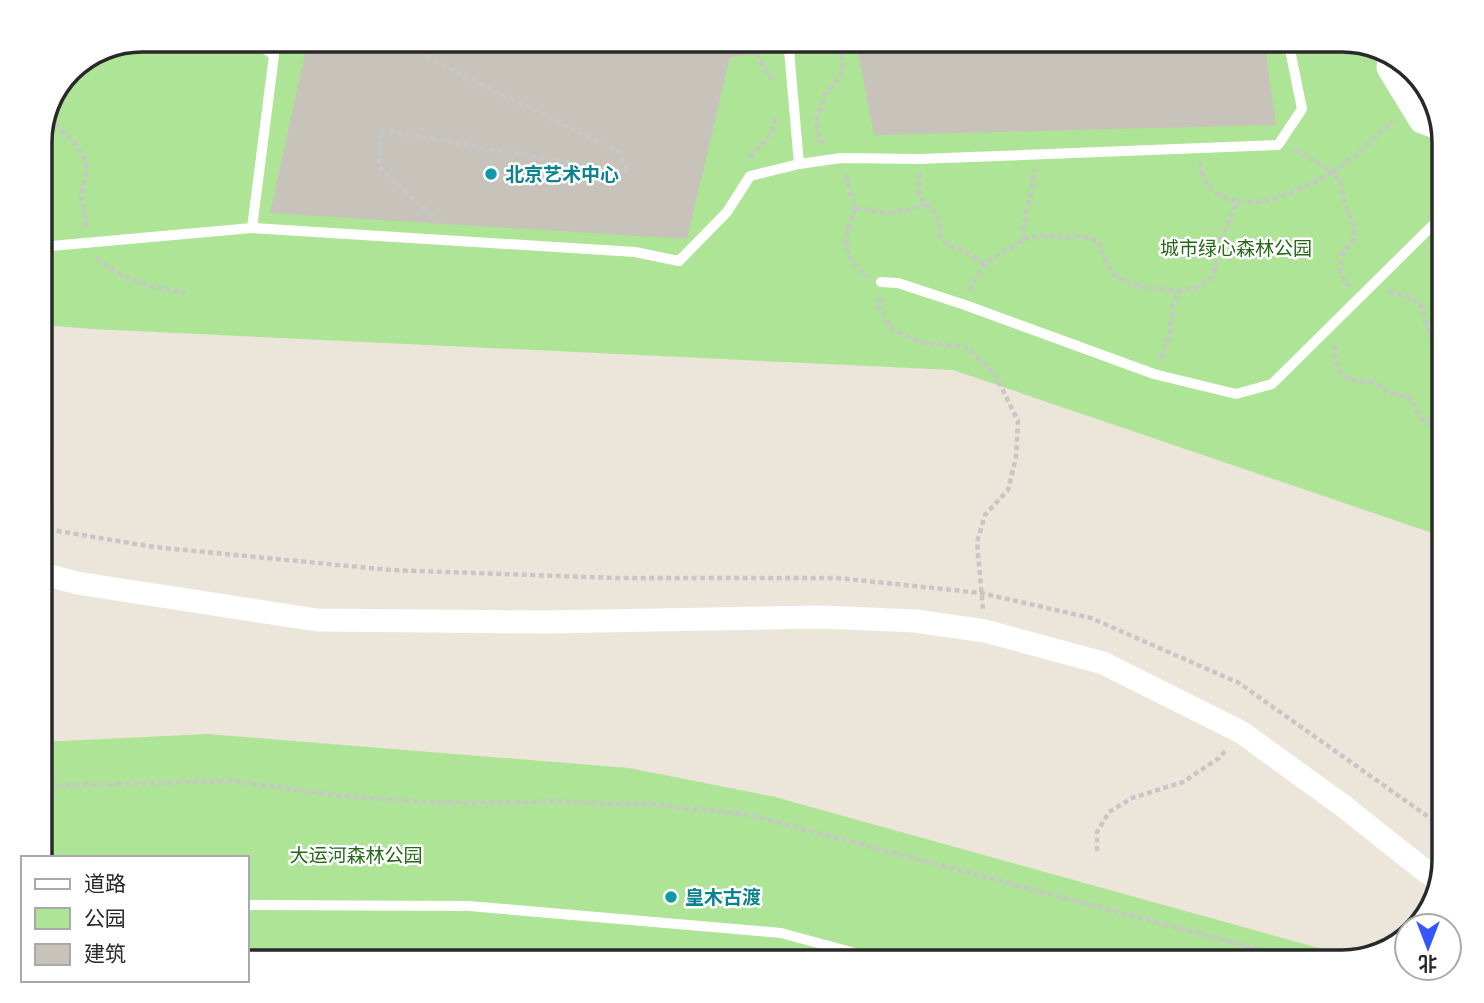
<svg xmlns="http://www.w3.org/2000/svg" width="1484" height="1003" font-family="Barlow,'Noto Sans SC',sans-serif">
<rect width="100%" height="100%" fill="#ece5da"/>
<g fill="#aee495">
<path d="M142,40H1342L1399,58L1433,97L1444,142V537L953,370L93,329L40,325V136L70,70Z"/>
<path d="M208,734L629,768L775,797L1358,959L1342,963H247V858H40V742Z"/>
</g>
<path fill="#69caf1" d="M247,950L640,955L688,963H247Z"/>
<path fill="#c7c2ba" d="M308,40H1264L1276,125L874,135L856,42L730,57L687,239L270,213Z"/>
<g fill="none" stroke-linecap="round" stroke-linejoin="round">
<g stroke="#c7c7c7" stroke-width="4.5" stroke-dasharray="5 3.5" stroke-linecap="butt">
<path d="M756,54L773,82"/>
<path d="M426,57L619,152L628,173L380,130L379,167L440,223"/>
<path d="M48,119L75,143L86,161V177L81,195L87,227"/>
<path d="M824,143L820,141L816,121L825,95L842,73V44"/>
<path d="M1295,150L1333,172"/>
<path d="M750,157L771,135L776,115"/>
<path d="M1200,163C1202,169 1203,179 1207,184C1212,191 1221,196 1229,199C1266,210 1302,188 1333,172"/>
<path d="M919,173V195L924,204L933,210L938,219L941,239L949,245L964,251L985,264"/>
<path d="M846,175L855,210L845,238L851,260L864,275L868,277"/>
<path d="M855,208C863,208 870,211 878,212C895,214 909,210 924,204"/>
<path d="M1024,239C1020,225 1035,188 1034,168"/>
<path d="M97,258C122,281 152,287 185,293"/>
<path d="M1350,287L1344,281L1341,271V255L1354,239V225L1344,203L1341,183L1333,172L1354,157L1393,121"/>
<path d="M970,290L974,280L985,264L1024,239L1042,235L1062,237L1079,236L1097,240C1102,250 1105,261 1111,271C1122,288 1162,289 1180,291"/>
<path d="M1389,292L1413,298L1423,308L1426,327L1432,339L1444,348"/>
<path d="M880,297L879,307L892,330L923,343L966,347L995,374L1018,421L1016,457L1008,490L985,515L977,542L983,610"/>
<path d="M1333,346L1335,347C1335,378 1346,382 1374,382C1384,390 1394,397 1407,395L1421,418L1444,432"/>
<path d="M1161,358L1170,333L1173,303L1180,291L1198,287L1211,279L1216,263L1217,246L1225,232L1237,201"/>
<path d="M40,528L154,547L390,570L616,578H837L981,593L1091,618L1239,683L1444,828"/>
<path d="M40,786L235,781L333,795L409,801L474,803L559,801L610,804H651L750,815L1311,963"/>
<path d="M1097,851V832L1109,812L1132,798L1183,782L1219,758L1227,749"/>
</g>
<g stroke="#fff" stroke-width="10">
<path d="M252,40L274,55L252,228L635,252L679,261L727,212L750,176L799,164L841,158L919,159L1278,145L1302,109L1288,40"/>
<path d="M789,50L799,164"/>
<path d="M40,247L252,228"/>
<path d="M881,282L898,283L965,305L1154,374L1236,394L1272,384L1444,214"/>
<path d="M247,905L469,906L781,933L892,963"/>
</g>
<g stroke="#fff" stroke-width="23">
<path d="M1390,55L1388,68L1421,122L1441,129"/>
<path d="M40,573L77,583L317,620L546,622L822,617L916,621L985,631L1103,663L1241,732L1342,805L1424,870L1438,879"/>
</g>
</g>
<g fill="#0f9aa8" stroke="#fff" stroke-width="2.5">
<circle cx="491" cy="174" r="7"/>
<circle cx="671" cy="897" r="7"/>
</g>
<g text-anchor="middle" stroke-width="5" stroke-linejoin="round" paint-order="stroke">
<g font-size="19" font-weight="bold" fill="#0d838f" stroke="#fff" text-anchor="start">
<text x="505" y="181">北京艺术中心</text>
<text x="685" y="904">皇木古渡</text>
</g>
<g font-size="19" fill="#266718" stroke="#fff">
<text x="1236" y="255">城市绿心森林公园</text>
<text x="356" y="862">大运河森林公园</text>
</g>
</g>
<path d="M0 0H1484V1003H0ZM142 52H1342A90 90 0 0 1 1432 142V860A90 90 0 0 1 1342 950H142A90 90 0 0 1 52 860V142A90 90 0 0 1 142 52Z" fill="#fff" fill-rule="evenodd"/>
<path fill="none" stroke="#292929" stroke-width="3.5" d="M142 52H1342A90 90 0 0 1 1432 142V860A90 90 0 0 1 1342 950H142A90 90 0 0 1 52 860V142A90 90 0 0 1 142 52Z"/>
<rect x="21" y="856" width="228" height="126" fill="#ffffff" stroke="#a9a9a9" stroke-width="2"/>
<rect x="35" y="879" width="35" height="10" fill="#ffffff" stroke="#a9a9a9" stroke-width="2"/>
<text x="84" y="891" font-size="21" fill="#292929">道路</text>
<rect x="35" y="908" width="35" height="21" fill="#aee495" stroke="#a9a9a9" stroke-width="2"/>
<text x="84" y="926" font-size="21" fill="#292929">公园</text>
<rect x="35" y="944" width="35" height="21" fill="#c7c2ba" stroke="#a9a9a9" stroke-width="2"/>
<text x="84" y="961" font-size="21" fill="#292929">建筑</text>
<g transform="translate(1428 947) rotate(180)"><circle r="33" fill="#ffffff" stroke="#a9a9a9" stroke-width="2"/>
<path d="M0-5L12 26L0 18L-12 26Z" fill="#3555fe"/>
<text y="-10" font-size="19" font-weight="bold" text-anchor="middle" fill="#292929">北</text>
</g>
</svg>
